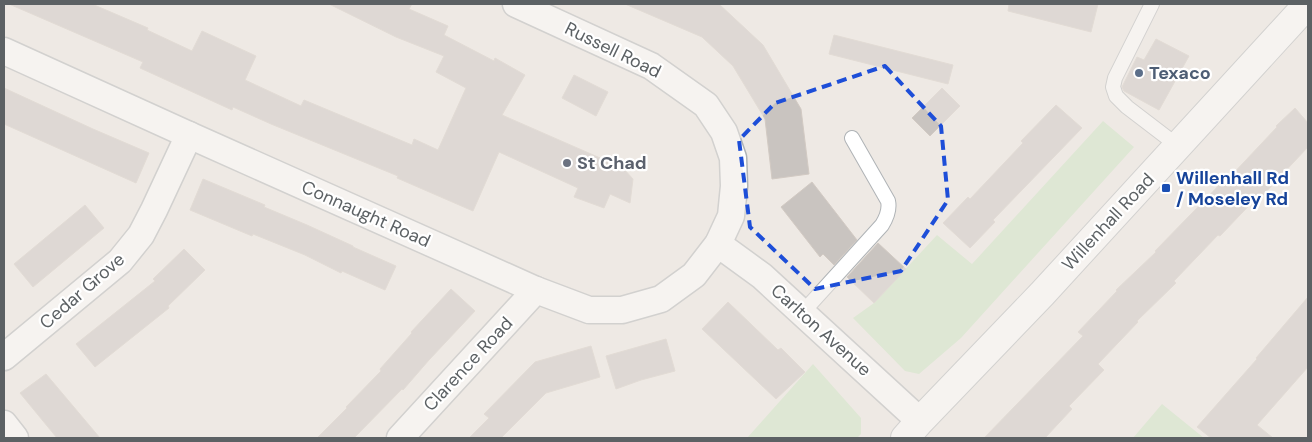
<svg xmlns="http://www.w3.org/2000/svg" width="1312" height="442" font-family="'DM Sans',sans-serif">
<rect width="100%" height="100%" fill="#eee9e4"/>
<g fill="#cae4c2">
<path d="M1103,121L1134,147L961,338L919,374L905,371L853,318L874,303L937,235L972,264Z"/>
<path d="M813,364L861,418V434L857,438H747Z"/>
<path d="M1162,404L1204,438H1133Z"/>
</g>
<g fill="#c9c4c0" stroke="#d2cac3">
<path d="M9,4H92L148,28L147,30L192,51L202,31L256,56L245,80L301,106L304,100L412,145L414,139L438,150L466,88L436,72L444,56L396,37L329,4H412L409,9L448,26L444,35L494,61L495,58L525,75L502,115L623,168L633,179L630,203L610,194L604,208L574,197L578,188L499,152L473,211L397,178L398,176L271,124L233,107L232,110L140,68L143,62Z"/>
<path d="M625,4H719L763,45L801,109L809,174L772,179L765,119L733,66L702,37Z"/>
<path d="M1009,4H1098L1091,32L1008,11Z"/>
<path d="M834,35L953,65L948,84L829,54Z"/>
<path d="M1156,39L1189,56L1159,110L1124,91L1122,87L1137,57L1144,60Z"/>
<path d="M574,75L608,92L596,116L562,98Z"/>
<path d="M4,88L93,129L149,153L136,183L4,124Z"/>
<path d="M942,88L960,106L930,136L912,118Z"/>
<path d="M1056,105L1082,128L993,220L995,222L970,248L943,223L968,197L970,199L1023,143L1021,141Z"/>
<path d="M1295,108L1308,123V147L1263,195L1261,193L1220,236L1218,235L1174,281L1176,283L1137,321L1138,322L1098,364L1104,370L1069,406L1072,409L1045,438H984L1083,336L1078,332L1117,291L1116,290L1156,252L1155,251L1228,176L1229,178L1277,127L1276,126Z"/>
<path d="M203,179L265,205L264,207L307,225L353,246V247L396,266L385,290L342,271L341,273L305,255L253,234L252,236L190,210Z"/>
<path d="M812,182L857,240L834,265L823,254L820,257L781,207Z"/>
<path d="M85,205L104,228L33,287L14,264Z"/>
<path d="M878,243L906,269L874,303L847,277Z"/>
<path d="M184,249L205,270L168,306L169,308L95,367L76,344L155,281L153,279Z"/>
<path d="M451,289L475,311L429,360L403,390L402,389L354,438H317L347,408L346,407L381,371L380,369L412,333L411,332Z"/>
<path d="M1308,297V367L1257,425L1273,438H1211L1197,427L1257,359L1256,358Z"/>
<path d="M728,302L778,350L781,348L805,372L776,399L702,329Z"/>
<path d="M666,339L675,371L641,380L616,389L606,356Z"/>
<path d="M591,346L600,377L546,393L501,438H469L489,418L484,414L535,362Z"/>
<path d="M46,374L100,438H57L20,393Z"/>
</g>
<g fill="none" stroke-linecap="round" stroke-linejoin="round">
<g stroke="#afb3b6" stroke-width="16">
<g id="service">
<path d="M1152,4L1115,78L1113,87L1116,96L1127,107L1178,146"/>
<path d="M803,312L882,225C887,217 890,210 888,201L852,138"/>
</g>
</g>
<g stroke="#afb3b6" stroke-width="29">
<g id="minor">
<path d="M4,51L189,135L536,290L589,310H622L661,299L694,275L718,244L731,216L734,186L733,158L724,132L706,105L651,66L516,4"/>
<path d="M718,244L762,276L920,421"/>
<path d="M4,357L120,261L141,235L154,210L189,135"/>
<path d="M4,424L15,438"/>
<path d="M400,438L536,290"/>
</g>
</g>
<g stroke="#b0b5b8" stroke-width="30">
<path id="secondary" d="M905,438L920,421L1042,294L1308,4"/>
</g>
<use href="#service" stroke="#fff" stroke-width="14"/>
<use href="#minor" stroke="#fff" stroke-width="26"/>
<use href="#secondary" stroke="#fff" stroke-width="28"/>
</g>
<path d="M0 0H1312V442H0ZM885,66L941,126L948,200L901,271L815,289L750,227L739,140L775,103Z" fill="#eee9e4" fill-opacity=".55" fill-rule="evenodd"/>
<path fill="none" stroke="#1d4ed8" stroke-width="4" stroke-dasharray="10 6" stroke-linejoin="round" d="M885,66L941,126L948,200L901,271L815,289L750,227L739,140L775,103Z"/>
<circle fill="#5c6f8a" stroke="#fff" stroke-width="2" cx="1139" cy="73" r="5"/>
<circle fill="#6b7280" stroke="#fff" stroke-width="2" cx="567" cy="163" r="5"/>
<rect fill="#1a4fb4" stroke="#fff" stroke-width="2" x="1161" y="183" width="10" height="10" rx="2.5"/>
<g text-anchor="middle" stroke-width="4.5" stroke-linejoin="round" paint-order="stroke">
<g font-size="18" fill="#5c6164" stroke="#fff">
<text transform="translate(613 50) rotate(26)" y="6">Russell Road</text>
<text transform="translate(366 214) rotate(24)" y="6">Connaught Road</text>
<text transform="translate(1108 222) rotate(-47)" y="6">Willenhall Road</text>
<text transform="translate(82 291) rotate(-41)" y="6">Cedar Grove</text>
<text transform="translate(821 330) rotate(42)" y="6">Carlton Avenue</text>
<text transform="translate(468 364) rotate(-47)" y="6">Clarence Road</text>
</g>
<g font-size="18" font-weight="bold" fill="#4e5e75" stroke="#fff" text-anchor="start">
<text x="1149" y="79">Texaco</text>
</g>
<g font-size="18" font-weight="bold" fill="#5b616d" stroke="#fff" text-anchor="start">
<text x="577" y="169">St Chad</text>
</g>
<g font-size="18" font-weight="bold" fill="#164399" stroke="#fff" text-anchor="start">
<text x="1176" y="184">Willenhall Rd<tspan x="1176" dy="21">/ Moseley Rd</tspan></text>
</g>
</g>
<rect width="1312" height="442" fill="none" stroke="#5c6164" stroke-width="10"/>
</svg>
